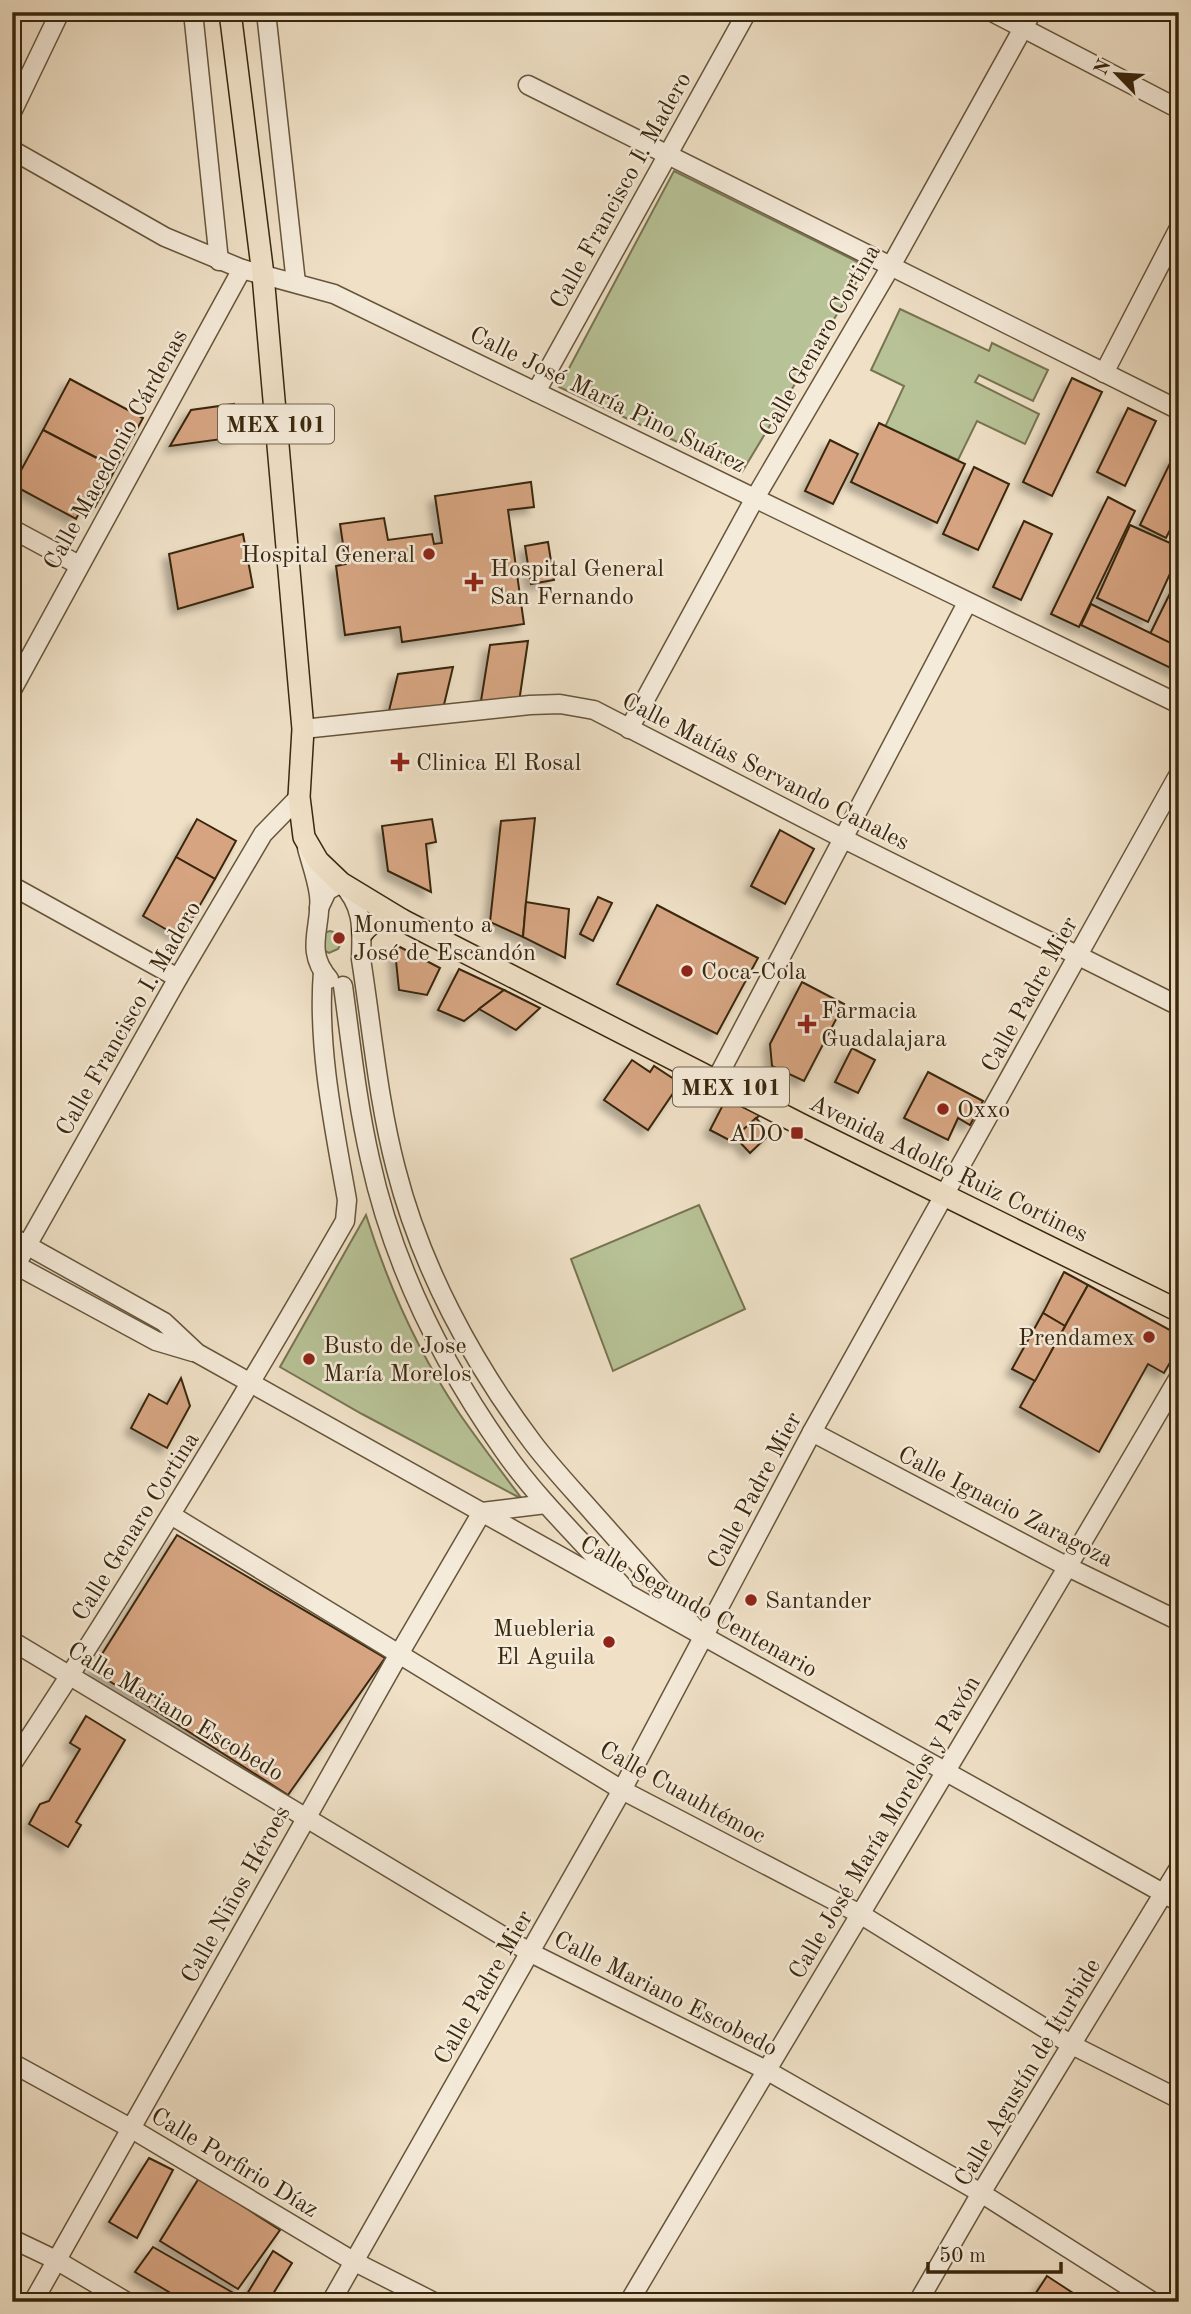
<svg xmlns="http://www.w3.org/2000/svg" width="1191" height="2314" font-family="'Old Standard TT',serif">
<defs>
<filter id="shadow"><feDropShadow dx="-6" dy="6" stdDeviation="3.5" flood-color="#0004"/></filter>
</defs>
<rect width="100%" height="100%" fill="#efe0c6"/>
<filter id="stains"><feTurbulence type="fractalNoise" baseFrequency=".00286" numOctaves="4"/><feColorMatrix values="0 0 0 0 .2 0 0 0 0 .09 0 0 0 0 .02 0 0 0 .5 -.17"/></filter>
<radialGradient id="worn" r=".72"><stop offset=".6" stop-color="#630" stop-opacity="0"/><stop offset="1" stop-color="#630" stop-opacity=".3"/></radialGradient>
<g fill="#b7c296" stroke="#787452" stroke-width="2">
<path d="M674,171L866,266L742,472L559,387Z"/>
<path d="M900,309L989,351L992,343L1048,370L1033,401L979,375L975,382L1039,414L1025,444L977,421L958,460L885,427L904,386L871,370Z"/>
<path d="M330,931L337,933L341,943L338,949L329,953L323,950V933Z"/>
<path d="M699,1205L745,1309L613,1371L571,1259Z"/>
<path d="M366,1215C388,1285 418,1352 459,1413C479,1442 501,1471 522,1499L362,1414L280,1367Z"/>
</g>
<g fill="#d6a481" stroke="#39270d" stroke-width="2" filter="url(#shadow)">
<path d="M1072,378L1102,392L1052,496L1023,482Z"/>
<path d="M70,379L143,418L116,468L43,430Z"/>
<path d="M234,404L237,437L170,446L191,410Z"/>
<path d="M1128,408L1156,421L1125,486L1097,472Z"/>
<path d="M879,423L965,464L937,523L851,482Z"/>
<path d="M43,430L116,468L95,507L85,502L76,519L13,485Z"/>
<path d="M830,440L858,454L833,504L805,491Z"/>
<path d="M1174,455L1179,457V512L1166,538L1140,525Z"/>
<path d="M974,467L1009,484L978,550L943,534Z"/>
<path d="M531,482L534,507L508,510L524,624L402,642L400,627L345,635L336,566L346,564L340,524L384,518L388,540L432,534L434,544L442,543L435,496Z"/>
<path d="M1108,497L1135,511L1079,627L1051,614Z"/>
<path d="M1024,521L1052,534L1021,600L993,587Z"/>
<path d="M1130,525L1179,547V554L1148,622L1097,598Z"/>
<path d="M243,534L253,587L178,609L169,554Z"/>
<path d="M548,542L554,580L531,584L525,546Z"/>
<path d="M1179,575V647L1150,634Z"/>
<path d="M1091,604L1179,647V672L1081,625Z"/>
<path d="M528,641L519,702L480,707L490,645Z"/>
<path d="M453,667L442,713L387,719L398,674Z"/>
<path d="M535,818L526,902L523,937L490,922L501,821Z"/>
<path d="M197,819L236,841L215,879L176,857Z"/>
<path d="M432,819L436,842L426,844L431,892L388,871L382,826Z"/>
<path d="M780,830L814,849L785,904L751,886Z"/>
<path d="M176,857L215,879L181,938L143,916Z"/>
<path d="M598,897L612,903L593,941L580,934Z"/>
<path d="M526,902L569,909L565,958L523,937Z"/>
<path d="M657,905L758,958L717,1034L617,984Z"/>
<path d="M398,946L440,968L427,995L399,990L395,951Z"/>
<path d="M459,969L504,990L464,1021L438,1010Z"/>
<path d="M802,982L844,1004L804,1081L772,1066L770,1044Z"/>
<path d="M504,990L540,1008L516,1030L479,1009Z"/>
<path d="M852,1048L875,1060L858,1093L835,1082Z"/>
<path d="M632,1060L650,1072L654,1066L680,1083L648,1130L604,1100Z"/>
<path d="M928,1072L983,1101L970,1125L958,1118L948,1140L904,1118Z"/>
<path d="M726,1099L760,1115L731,1141L710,1130Z"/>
<path d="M756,1118L770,1134L750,1153L735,1137Z"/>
<path d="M1064,1272L1088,1285L1065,1326L1043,1313Z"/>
<path d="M1088,1285L1179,1335V1347L1164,1373L1148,1364L1099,1452L1020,1407Z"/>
<path d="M1043,1313L1065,1326L1035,1381L1012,1369Z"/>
<path d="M181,1378L190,1406L167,1448L131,1428L149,1394L167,1404Z"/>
<path d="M177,1535L385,1658L288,1795L92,1670Z"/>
<path d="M86,1716L125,1740L76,1822L81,1825L68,1847L29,1824L40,1804L49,1801L80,1749L70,1743Z"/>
<path d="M149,2158L173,2170L137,2238L109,2222Z"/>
<path d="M199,2178L280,2230L238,2289L160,2241Z"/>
<path d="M153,2247L244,2299L273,2251L292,2263L268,2302H186L135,2272Z"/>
<path d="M1047,2276L1073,2293L1067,2302H1030Z"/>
</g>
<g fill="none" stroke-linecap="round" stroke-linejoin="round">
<g stroke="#66553b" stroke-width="21">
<g id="minor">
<path d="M193,12L219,261"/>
<path d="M266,12L296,283"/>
<path d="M992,12L1179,109"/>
<path d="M528,85L1179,410"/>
<path d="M12,112L60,12"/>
<path d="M12,150L165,237L242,269L334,294L1179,704"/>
<path d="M1104,373L1179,228"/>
<path d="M536,392L747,12"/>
<path d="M12,529L79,565"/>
<path d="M12,690L242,269"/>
<path d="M303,729L530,705L560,704L594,710L842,838L1179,1006"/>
<path d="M629,729L755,498L891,266L1032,12"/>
<path d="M307,848C311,863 317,879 319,895C323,925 303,950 329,979"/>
<path d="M12,886L178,978"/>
<path d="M319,908L327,891L341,883C364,906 362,929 361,959C372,1029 378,1100 396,1169C421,1267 472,1362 533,1443C552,1468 574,1491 595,1515C628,1552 661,1589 694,1627"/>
<path d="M343,986C351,1044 357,1102 370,1159C393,1265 442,1363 504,1451C538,1500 583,1542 623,1587"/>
<path d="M716,1080L967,603"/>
<path d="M12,1237L164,1322L197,1353L1179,1902"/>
<path d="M12,1263L156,1341L193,1352"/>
<path d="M12,1272L178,978L263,834L299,797"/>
<path d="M812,1432L1068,1567L1179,1621"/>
<path d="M171,1515L622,1790L860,1914L1072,2045L1179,2099"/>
<path d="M12,1641L531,1953L766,2070L981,2193L1153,2302"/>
<path d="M12,1764C129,1587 239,1405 345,1221L347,1200C334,1127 317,1046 323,971"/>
<path d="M12,2063L132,2129L353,2261L434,2302"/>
<path d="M12,2239L56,2260L127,2302"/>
<path d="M33,2302L399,1654L482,1512L546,1504"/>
<path d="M331,2302L622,1790L812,1432L1179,774"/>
<path d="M629,2302C811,1993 999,1687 1179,1377"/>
<path d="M918,2302L981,2193L1179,1868"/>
</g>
</g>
<g stroke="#39270d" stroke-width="24">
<g id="major">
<path d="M230,12L263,275L303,729L299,797L304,837L318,861L341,883L402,920L804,1126L1179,1311"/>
<path d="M363,932C373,918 386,920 402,920"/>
</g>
</g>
<use href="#minor" stroke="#f5ebda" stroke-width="18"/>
<use href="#major" stroke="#efe0c6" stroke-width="21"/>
</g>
<g fill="#8f2418" stroke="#f5ebda" stroke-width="2.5">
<circle cx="429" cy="554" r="7"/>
<path d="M470.5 571.5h7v7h7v7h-7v7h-7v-7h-7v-7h7z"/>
<path d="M396.5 751.5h7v7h7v7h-7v7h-7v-7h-7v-7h7z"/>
<circle cx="339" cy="938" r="7"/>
<circle cx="687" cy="971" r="7"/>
<path d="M803.5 1013.5h7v7h7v7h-7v7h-7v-7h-7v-7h7z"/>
<circle cx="943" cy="1109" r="7"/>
<rect x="790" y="1126" width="14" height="14" rx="3.5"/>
<circle cx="1149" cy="1337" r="7"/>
<circle cx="309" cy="1359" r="7"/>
<circle cx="751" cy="1600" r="7"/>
<circle cx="609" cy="1642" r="7"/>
</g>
<g text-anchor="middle" stroke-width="5" stroke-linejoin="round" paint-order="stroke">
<g fill="#f5ebda" stroke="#71624a" stroke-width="2">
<rect x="218" y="404.5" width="116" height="39" rx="5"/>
<rect x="673" y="1067.5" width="116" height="39" rx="5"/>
</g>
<g font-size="23" font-weight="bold" fill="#39270d">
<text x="276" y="432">MEX 101</text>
<text x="731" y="1095">MEX 101</text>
</g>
<g font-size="24" fill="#39270d" stroke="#f5ebda">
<text transform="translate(620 190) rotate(-61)" y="8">Calle Francisco I. Madero</text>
<text transform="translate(819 340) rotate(-60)" y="8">Calle Genaro Cortina</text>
<text transform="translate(608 399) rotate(26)" y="8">Calle José María Pino Suárez</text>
<text transform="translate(115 449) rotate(-61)" y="8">Calle Macedonio Cárdenas</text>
<text transform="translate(766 771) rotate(27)" y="8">Calle Matías Servando Canales</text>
<text transform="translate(1029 994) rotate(-61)" y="8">Calle Padre Mier</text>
<text transform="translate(128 1018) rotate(-60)" y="8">Calle Francisco I. Madero</text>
<text transform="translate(949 1168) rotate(26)" y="8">Avenida Adolfo Ruiz Cortines</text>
<text transform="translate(754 1490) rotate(-62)" y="8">Calle Padre Mier</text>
<text transform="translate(1006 1506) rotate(27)" y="8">Calle Ignacio Zaragoza</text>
<text transform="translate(135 1526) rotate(-58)" y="8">Calle Genaro Cortina</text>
<text transform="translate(699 1606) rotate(29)" y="8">Calle Segundo Centenario</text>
<text transform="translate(176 1711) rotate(31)" y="8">Calle Mariano Escobedo</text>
<text transform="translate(683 1792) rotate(29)" y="8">Calle Cuauhtémoc</text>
<text transform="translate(884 1827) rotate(-59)" y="8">Calle José María Morelos y Pavón</text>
<text transform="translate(235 1894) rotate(-61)" y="8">Calle Niños Héroes</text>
<text transform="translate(483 1987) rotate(-60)" y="8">Calle Padre Mier</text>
<text transform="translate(666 1993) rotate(27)" y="8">Calle Mariano Escobedo</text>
<text transform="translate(1027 2072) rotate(-59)" y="8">Calle Agustín de Iturbide</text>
<text transform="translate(235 2162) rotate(31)" y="8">Calle Porfirio Díaz</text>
</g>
<g font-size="24" fill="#39270d" stroke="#f5ebda" text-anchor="start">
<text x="415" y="562" text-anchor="end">Hospital General</text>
<text x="490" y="576">Hospital General<tspan x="490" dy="28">San Fernando</tspan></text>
<text x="416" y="770">Clinica El Rosal</text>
<text x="353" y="932">Monumento a<tspan x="353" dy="28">José de Escandón</tspan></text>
<text x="701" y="979">Coca-Cola</text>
<text x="821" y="1018">Farmacia<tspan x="821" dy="28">Guadalajara</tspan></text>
<text x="957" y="1117">Oxxo</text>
<text x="783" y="1141" text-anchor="end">ADO</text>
<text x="1135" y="1345" text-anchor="end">Prendamex</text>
<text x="323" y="1353">Busto de Jose<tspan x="323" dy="28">María Morelos</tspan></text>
<text x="765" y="1608">Santander</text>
<text x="595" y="1636" text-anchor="end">Muebleria<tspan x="595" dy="28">El Aguila</tspan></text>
</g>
</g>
<rect width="1191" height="2314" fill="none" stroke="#efe0c6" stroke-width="42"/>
<rect x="14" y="14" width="1163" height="2286" fill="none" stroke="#39270d" stroke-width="3.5"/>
<rect x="21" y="21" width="1149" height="2272" fill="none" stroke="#39270d" stroke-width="2"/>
<g transform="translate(1117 74) rotate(295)" stroke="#f5ebda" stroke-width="5" paint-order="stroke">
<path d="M0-5L12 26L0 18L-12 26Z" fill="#39270d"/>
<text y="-10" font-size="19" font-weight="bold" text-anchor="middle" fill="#39270d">N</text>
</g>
<path d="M928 2262v10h133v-10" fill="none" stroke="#39270d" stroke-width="3.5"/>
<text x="939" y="2262" font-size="21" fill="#39270d" stroke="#f5ebda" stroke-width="5" paint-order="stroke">50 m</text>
<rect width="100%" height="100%" filter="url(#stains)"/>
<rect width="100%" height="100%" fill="url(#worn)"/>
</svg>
